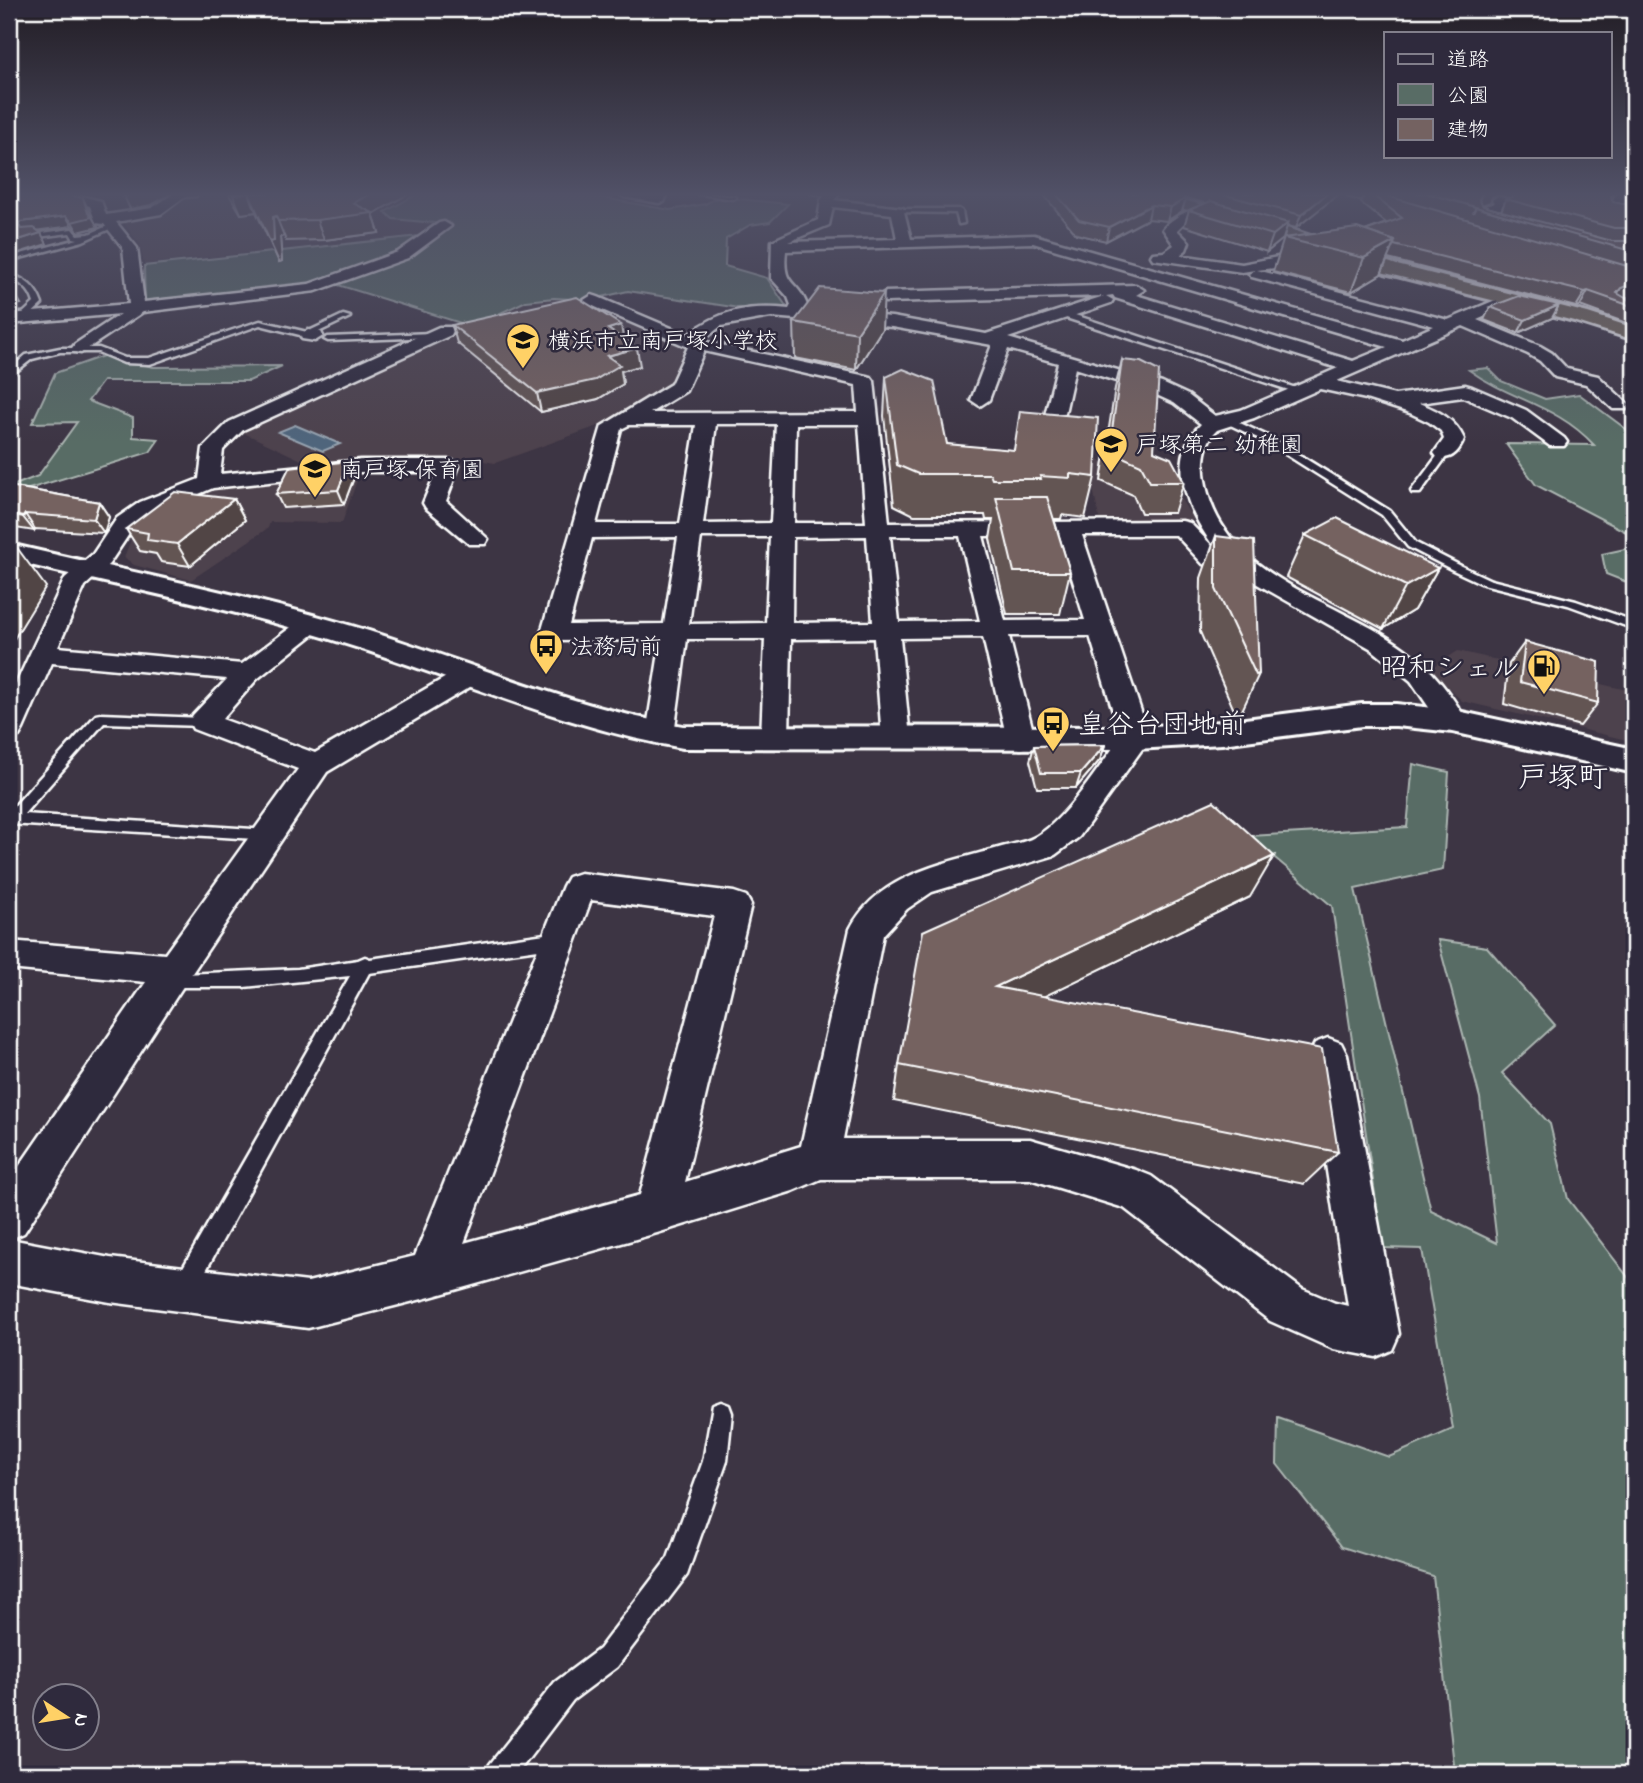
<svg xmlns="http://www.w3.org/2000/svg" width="1643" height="1783" font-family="'Indie Flower','Klee One',sans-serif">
<rect width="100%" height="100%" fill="#3d3544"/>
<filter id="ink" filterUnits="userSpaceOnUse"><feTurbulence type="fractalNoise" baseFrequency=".0143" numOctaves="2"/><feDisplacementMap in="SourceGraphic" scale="14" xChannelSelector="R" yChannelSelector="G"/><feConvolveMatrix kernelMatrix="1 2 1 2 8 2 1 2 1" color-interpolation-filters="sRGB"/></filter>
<g filter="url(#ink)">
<g fill="#4e424d">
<path d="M206,193H419L386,212L393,219L436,222L417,235L144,264L140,245L122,221L164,213L187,196Z"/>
<path d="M557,297L589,300L691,350L672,389L609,422L495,463L467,458H363L314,466L240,431L429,339L504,312L514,305Z"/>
<path d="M1086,455L1177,493L1194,520L1100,522Z"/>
<path d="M361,469L342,523L270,522L268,528L191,580L134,565L124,557L136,527L155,513L218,484Z"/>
<path d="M1458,651L1631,691V741L1462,701L1430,669Z"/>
</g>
<g fill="#586c65" stroke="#acb6b2" stroke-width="2">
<path d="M419,193H576L670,210L705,204L719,197L788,204L770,222L750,225L726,239L725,266L767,278L786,306L781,309L752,310L628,291L589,300L554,298L526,301L492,317L467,325L335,284L145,306L144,266L419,236L435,223L393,219L385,212Z"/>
<path d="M106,355L153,367L282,366L249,381H103L88,401L133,418V437L159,439L150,452L19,492L10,487L38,476L77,422L32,423L55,373Z"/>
<path d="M1488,368L1501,381L1545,399L1579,394L1634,435V536L1536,485L1506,444L1594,445C1556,404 1512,401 1469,370Z"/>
<path d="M1634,547V585L1606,574L1602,554Z"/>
<path d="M1413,764L1449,772L1443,870L1355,889L1431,1211L1497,1243L1480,1098L1438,940L1487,947L1555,1025L1502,1073L1550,1124L1568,1199L1634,1285V1774H1455L1433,1576L1342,1547L1277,1464L1278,1418L1389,1457L1453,1429L1422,1249L1383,1248L1332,906L1249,836L1407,827Z"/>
</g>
<path fill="#50657b" stroke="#96a3b0" stroke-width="2" d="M295,425L340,444L323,451L278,432Z"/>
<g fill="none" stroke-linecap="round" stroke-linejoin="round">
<g stroke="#fff" stroke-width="5">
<g id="service">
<path d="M695,193L736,197L733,199Z"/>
<path d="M811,193H834L835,194L832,196Z"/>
<path d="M898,209H959L962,211L964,223L959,224L956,213L896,212Z"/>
<path d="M112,224L114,227L83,241L9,261V257L78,239L73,238L70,233L29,238L27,235L72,229L77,235L89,234Z"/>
<path d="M9,274C26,279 36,287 42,304L25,320L18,318L34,303C30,289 22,284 9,278Z"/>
<path d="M1060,312H1066L1302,390L1295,392L1060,316Z"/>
<path d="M343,315L350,317L308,337L260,325L150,364L124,363L98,352H60L32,359L9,377V370L26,355L60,348H99L125,358H149L260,321L307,332Z"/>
<path d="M433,333L436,337L328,341L324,339L328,337Z"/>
<path d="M1225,416L1272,438L1390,511L1416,543L1461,566L1491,580L1576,601L1634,621V629L1568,605L1483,584L1453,570L1408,547L1382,515L1266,442L1222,421L1220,419Z"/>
<path d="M1441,451L1449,453L1420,493H1412L1411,491Z"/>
<path d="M101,714L203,718L210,722L203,726L104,723L24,814L268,830L273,832L275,836L273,840L9,824V812L96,715Z"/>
<path d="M559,932L565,934L567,939L565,944L559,946L369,973L193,1294L185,1297L177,1294L174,1286L177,1278L350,976L244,987H167L161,985L159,980L161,975L298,969L358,960L365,957L370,959Z"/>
<path d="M721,1402L729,1405L732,1413L727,1461L687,1575L617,1667L573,1700L517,1774H486L490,1764L555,1682L599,1649L668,1558L703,1461L713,1405Z"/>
</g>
</g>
<g stroke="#fff" stroke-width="5">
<g id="minor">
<path d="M50,193H69L101,201L106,215L152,208L175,193H197L196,196L184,197L161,214L116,222L137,248L144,302L309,284L398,252L439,223L444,222L451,226L408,258L316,291L143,312L81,353L75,352L72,348L75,344L120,314L9,324V314L129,304L123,248L104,224L96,223L90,206Z"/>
<path d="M618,193H668L664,202L659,203L624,197Z"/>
<path d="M827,193H840L834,200L903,208L911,239L1034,235L1402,340L1434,326L1252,277L1249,274L1255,270L1242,272L1153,259L1151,256L1153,253L1164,252L1174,245L1163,229C1173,217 1195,205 1211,207V213L1183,224L1177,230L1189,242L1186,250L1180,255L1242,264L1278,257L1322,255L1327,256L1329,259L1327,262L1257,270L1448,320L1505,296H1517L1519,299L1517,302L1477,320L1540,346L1552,353L1567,369L1598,376L1629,405L1627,409H1613L1586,384L1555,377L1540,361L1528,354L1463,326L1337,381L1395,395L1465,385L1472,387L1526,410L1564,438L1567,442L1564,446H1550L1512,418L1463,397L1419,403C1439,411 1455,419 1464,439C1459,452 1451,461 1437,457L1434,453L1444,439L1441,431L1429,422L1410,413L1366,399L1320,389L1254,418L1217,430C1204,442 1202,464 1205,480C1221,578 1337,599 1405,649C1432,668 1450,693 1467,721L1463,728L1453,730L1443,728L1411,681L1370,648L1236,572L1203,564L1176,535H1082L1150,738L1079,837L1055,855L932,892L907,909L883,935L843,1139H1030L1136,1170L1151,1176L1302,1289L1335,1303L1348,1306L1309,1055L1315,1043L1328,1038L1341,1043L1347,1055L1399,1334L1392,1350L1376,1357L1333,1349L1270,1321L1124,1208L1030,1179H821L793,1191L657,1233L430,1297L308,1328L110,1302L9,1283V1181L146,982L9,969V941L165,954L298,769L193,729L189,722L193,715L227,679L52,663L23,729L19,736L9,738V699L65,578L93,554L117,518L140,502L199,479L203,448L229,422L439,327H451L453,331L451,335L243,430L223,450L220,474L361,460H449L456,462L459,466L446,501L488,539L485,544H469L426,508L423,503L436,472H361L213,488L156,512L133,528L109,564L85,586L58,647L242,664L302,619L311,616L320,619L324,624L320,629L257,679L222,719L315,753L460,669L470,667L480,669L483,675L480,681L327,772L180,991L24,1233L10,1239L110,1258L308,1282L415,1256L563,886L568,877L580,873L734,892L746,896L751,905L685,1182L801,1146L850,929C879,873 947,863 1002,847C1012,844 1024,843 1033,838C1064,823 1100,765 1121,737L1090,636H1009L1035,739L1031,746L1021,749L1011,746L1007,739L983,637L900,638L910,738L906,745L896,748L886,745L882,738L874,638L791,639L789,738L785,745L775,748L765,745L761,738L765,639H687L674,734L670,741L660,744L650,741L646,734L661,640L554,641L545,638L541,633L602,426L671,384L688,347L586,303L584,300L592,295L598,297L688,335C719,310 749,305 789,309L791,305L788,297L771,278L772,241L818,220L821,200ZM833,207L892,214L897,239L788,242L829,225ZM1033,243L1387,347L1353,361L1136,295L1144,290L1136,285L885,292L877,297L885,302L1104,296L986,334L892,317L804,310L807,305C797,278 782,288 786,251ZM1113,295L1115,298L1338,368L1241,410L1215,416L1188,395L1162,383L1008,338L1111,303L1113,300L1106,296ZM771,317L892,327L992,345L971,400L980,406L989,400L1008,349L1058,363L1041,431L1044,435H1058L1061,431L1075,368L1148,391L1174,403L1201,424C1162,461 1192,521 1220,554L1190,523L1182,521L889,523L874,381L871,377L702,341L721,326ZM704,351L856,385L858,412L650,413L686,391ZM716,424H776L771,523L703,524ZM796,424H859L866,523H794ZM629,425H696L680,524H596L621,429ZM1059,535L1085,620L1005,621L983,536ZM867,536L873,622L792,623L793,537ZM890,536H960L980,621L899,622ZM678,537L664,624L569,625L592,538ZM701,537H770L766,623L689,624ZM591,900L714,916L640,1195L464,1243Z"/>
<path d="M1617,193H1629L1621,209L1634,211V219L1608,214L1606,211Z"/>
<path d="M1498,196L1516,203L1492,213L1518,220V226H1508L1475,214L1478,208L1495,203L1492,200Z"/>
<path d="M308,330L321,332L323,336L315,341L302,339L300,335Z"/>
</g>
</g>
<g stroke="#fff" stroke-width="6">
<path id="tertiary" d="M9,544C129,572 251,595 369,631C474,664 574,708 683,726L1136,727L1222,722L1362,704H1396L1453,710L1634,749V773L1453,732L1396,726H1362L1222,744L1136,749L683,748C566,728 461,680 349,645C237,609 122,587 9,560Z"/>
</g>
<g stroke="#fff" stroke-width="6">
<g id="trunk">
<path d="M1136,193H1158L1290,229L1397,265L1588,313L1634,328V340L1574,321L1385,273L1278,235L1138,196Z"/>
<path d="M1347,193H1368L1420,208L1423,211L1415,216L1349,196Z"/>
</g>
</g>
<use href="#service" fill="#2f2a3d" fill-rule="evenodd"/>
<use href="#minor" fill="#2f2a3d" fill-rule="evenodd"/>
<use href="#tertiary" fill="#2f2a3d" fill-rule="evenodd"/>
<use href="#trunk" fill="#766a5c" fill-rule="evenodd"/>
</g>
<g fill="#645453" stroke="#fff" stroke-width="2" fill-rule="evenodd">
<path d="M9,193L83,198L90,215L98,227L78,232L72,226L37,231L47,244Z"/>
<path d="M228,193H410L373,214L379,233L324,240L286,241L284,236L280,237L282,261L279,262L256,212L241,214Z"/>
<path d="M1037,193H1340L1296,228L1287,226L1283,239L1267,252L1184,226L1189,210L1205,203L1186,198L1182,211L1167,221L1148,219L1106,241L1076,234L1043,194Z"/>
<path d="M1365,193H1614L1611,197L1613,202L1626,204L1630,193H1634V295L1625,298L1629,300L1634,299V322L1629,324L1580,306L1576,307L1388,259L1381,274L1351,292L1273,272L1284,238L1365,231L1386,223L1361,203ZM1499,194L1509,198L1506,199L1501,211L1483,206L1482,205L1490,202L1492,197Z"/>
<path d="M1559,305L1552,318L1518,333L1484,320L1490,307Z"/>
<path d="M794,322L882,329L856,370L795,358Z"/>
<path d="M452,325L623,338L640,366L621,371L623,384L598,399L541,412L457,343Z"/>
<path d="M1122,360L1154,451L1184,482L1174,513H1141L1133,495L1101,481L1115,388Z"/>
<path d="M886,377L947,444L1095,477L1085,518L1062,515L1061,519H1054L1070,572L1060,614H1007L990,539L993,520H986L985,515H914L894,505L884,416Z"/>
<path d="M355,475L344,504L283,508L276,494Z"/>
<path d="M9,486L99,502L109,517L104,533L35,529L34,531L9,527Z"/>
<path d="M234,499L245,520L190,566L161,562L156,554L140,551L126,529Z"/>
<path d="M1305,535L1438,568L1414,610L1383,629L1286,577Z"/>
<path d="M1216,536L1259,674L1239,717H1237L1200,632L1201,578Z"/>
<path d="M1525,642L1598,703L1580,726L1504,704L1509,664Z"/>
<path d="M1105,745L1100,760L1076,788H1037L1030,761L1034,746Z"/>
<path d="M1250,897L1044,996L1338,1152L1304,1184L894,1101L899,1065Z"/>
</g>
<g fill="#514544" stroke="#fff" stroke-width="2">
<path d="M147,193H172L151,205L130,209L124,196Z"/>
<path d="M249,193L256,212L241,214L233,195Z"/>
<path d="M372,193H410L373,214L379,233L324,240L317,220L353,203Z"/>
<path d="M1328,193H1340L1296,228L1301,215Z"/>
<path d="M1485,193H1499L1492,197L1490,202L1476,207L1473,213L1482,194Z"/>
<path d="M83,198L91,217H92L98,227L78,232L72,222Z"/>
<path d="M1186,198L1182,211L1167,221L1171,207Z"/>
<path d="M1151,205L1148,219L1106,241L1109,227Z"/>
<path d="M66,216L72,226L27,232L24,235L18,224L21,222Z"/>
<path d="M276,216L284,236L280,237L282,261L279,262L270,242L273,217Z"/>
<path d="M1288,223L1283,239L1267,252L1273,235Z"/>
<path d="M41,233L47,244L9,256V243Z"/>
<path d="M1395,241L1381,274L1351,292L1364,258Z"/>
<path d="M1634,283V295L1617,301L1614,300L1621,288Z"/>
<path d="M1588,291L1580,306L1576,307L1585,292Z"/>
<path d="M14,292L21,304L9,306V293Z"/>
<path d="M884,293L882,329L856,370L857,333Z"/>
<path d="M1559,305L1552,318L1518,333L1525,320Z"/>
<path d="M1634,315V322L1629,324Z"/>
<path d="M621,325L624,344L608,329Z"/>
<path d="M637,348L640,366L621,371L623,384L598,399L541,412L537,393L607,356Z"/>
<path d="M350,461L355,475L344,504L338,490Z"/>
<path d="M234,499L245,520L190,566L177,544Z"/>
<path d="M99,502L109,517L104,533L94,519Z"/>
<path d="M25,514L35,529L34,531L23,517Z"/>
<path d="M15,545L46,587L9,647V554Z"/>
<path d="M1438,568L1414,610L1383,629L1406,586Z"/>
<path d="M9,660L14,666L9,675Z"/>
<path d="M1105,745L1100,760L1076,788L1081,773Z"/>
<path d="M1274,856L1250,897L985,1025L995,987Z"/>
</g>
<g fill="#746261" stroke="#fff" stroke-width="2">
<path d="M9,193H61L83,198L88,213L92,217L72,222L66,216L21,222L18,224L21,229L34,228L41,233L9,243Z"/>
<path d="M126,193H147L124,196Z"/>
<path d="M232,193H372L353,203L373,213L317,220L278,221L276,216L273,217L274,241L270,242L249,193L233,195Z"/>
<path d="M1055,193H1167L1186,198L1171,207L1151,205L1109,227L1079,220Z"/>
<path d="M1218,193H1328L1301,215Z"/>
<path d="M1370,193H1377L1634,268V283L1621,288L1617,293L1629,300L1634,299V307L1588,291L1585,292L1394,245L1395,241L1365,231L1402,218Z"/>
<path d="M1426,193H1485L1482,194L1479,199L1483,206L1612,241H1634V252Z"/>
<path d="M1523,193H1613L1611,196L1613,202L1634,206V208H1633L1629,214L1634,216V228H1614L1506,199Z"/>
<path d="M1211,201L1288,223L1273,235L1189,210Z"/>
<path d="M1357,228L1395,241L1364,258L1284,238Z"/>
<path d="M820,288L884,293L857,333L794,322Z"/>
<path d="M1519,296L1559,305L1525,320L1490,307Z"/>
<path d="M577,297L621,325L608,329L637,348L607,356L620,365L595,380L537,393L452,325Z"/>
<path d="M1122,360L1141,362L1159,371L1154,451L1171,458L1184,482H1150L1141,465L1109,451Z"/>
<path d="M903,369L934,381L947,444L1014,450L1020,411L1098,418L1095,477L1070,474V478L1040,476L1041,479H992L990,474H918L897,465L886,377Z"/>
<path d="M350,461L338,490L276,494L289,468Z"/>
<path d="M9,486L99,502L94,519L25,514L23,517L9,514Z"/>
<path d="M175,492L234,499L177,544L147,540L148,533L126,529Z"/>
<path d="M996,497H1047L1070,572H1014Z"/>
<path d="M1337,518L1438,568L1406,586L1305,535Z"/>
<path d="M1216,536L1254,541L1259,674L1256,675L1216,589Z"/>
<path d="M15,545L9,554V546Z"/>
<path d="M1525,642L1599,662L1598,703L1520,682Z"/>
<path d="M1105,745L1081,773H1041L1034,746Z"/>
<path d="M1214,801L1274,856L995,987L1322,1049L1338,1152L899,1065L923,931Z"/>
</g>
</g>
<linearGradient id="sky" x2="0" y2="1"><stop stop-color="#221d25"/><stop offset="0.44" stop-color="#515167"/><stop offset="1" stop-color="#515167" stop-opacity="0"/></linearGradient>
<rect width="1643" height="442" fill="url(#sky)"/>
<defs>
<g id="school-pin" transform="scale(1.75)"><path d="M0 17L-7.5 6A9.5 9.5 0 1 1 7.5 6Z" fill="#ffd166" stroke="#2f2a3d"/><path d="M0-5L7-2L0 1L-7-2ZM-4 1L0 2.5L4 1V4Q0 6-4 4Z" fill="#111"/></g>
<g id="bus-pin" transform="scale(1.75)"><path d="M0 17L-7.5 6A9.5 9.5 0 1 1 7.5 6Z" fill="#ffd166" stroke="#2f2a3d"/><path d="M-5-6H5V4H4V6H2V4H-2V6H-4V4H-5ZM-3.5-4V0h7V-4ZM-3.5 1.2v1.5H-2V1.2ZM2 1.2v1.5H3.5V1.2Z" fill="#111"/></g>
<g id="fuel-pin" transform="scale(1.75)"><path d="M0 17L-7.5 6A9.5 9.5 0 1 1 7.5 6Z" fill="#ffd166" stroke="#2f2a3d"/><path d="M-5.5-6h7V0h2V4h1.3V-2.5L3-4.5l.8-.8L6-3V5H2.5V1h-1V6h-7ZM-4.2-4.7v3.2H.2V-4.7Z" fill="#111"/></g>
</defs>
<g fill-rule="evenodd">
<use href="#school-pin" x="523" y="340"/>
<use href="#school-pin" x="1111" y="444"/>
<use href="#school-pin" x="315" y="469"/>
<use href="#bus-pin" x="546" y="646"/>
<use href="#fuel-pin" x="1544" y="666"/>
<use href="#bus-pin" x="1053" y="723"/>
</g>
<g text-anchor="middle" stroke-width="5" stroke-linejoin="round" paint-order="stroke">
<g font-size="23" fill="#fff" stroke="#2f2a3d" text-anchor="start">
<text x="548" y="348">横浜市立南戸塚小学校</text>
<text x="1136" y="452">戸塚第二 幼稚園</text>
<text x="340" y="477">南戸塚 保育園</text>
<text x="570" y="654">法務局前</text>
</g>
<g font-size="28" fill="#fff" stroke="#2f2a3d" text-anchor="end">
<text x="1520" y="676">昭和シェル</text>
<text x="1078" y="733" text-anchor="start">皇谷台団地前</text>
</g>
<g font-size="30" fill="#fff" stroke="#2f2a3d">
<text x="1563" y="787">戸塚町</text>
</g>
</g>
<rect width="1643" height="1783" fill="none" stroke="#2f2a3d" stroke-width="35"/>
<rect x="18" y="18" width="1608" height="1748" fill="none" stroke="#fff" stroke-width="2.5" filter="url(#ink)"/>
<rect x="1384" y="32" width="228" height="126" fill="#2f2a3d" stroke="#827f8b" stroke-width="2"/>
<rect x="1398" y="54" width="35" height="10" fill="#2f2a3d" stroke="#827f8b" stroke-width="2"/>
<text x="1447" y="66" font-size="21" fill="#ffffff">道路</text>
<rect x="1398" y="84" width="35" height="21" fill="#586c65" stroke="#827f8b" stroke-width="2"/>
<text x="1447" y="102" font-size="21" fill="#ffffff">公園</text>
<rect x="1398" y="119" width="35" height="21" fill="#746261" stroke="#827f8b" stroke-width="2"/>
<text x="1447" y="136" font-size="21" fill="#ffffff">建物</text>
<g transform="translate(66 1717) rotate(102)"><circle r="33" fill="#2f2a3d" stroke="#827f8b" stroke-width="2"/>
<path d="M0-5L12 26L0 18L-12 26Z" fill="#ffd166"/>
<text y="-10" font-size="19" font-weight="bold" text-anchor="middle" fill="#ffffff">N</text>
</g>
</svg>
